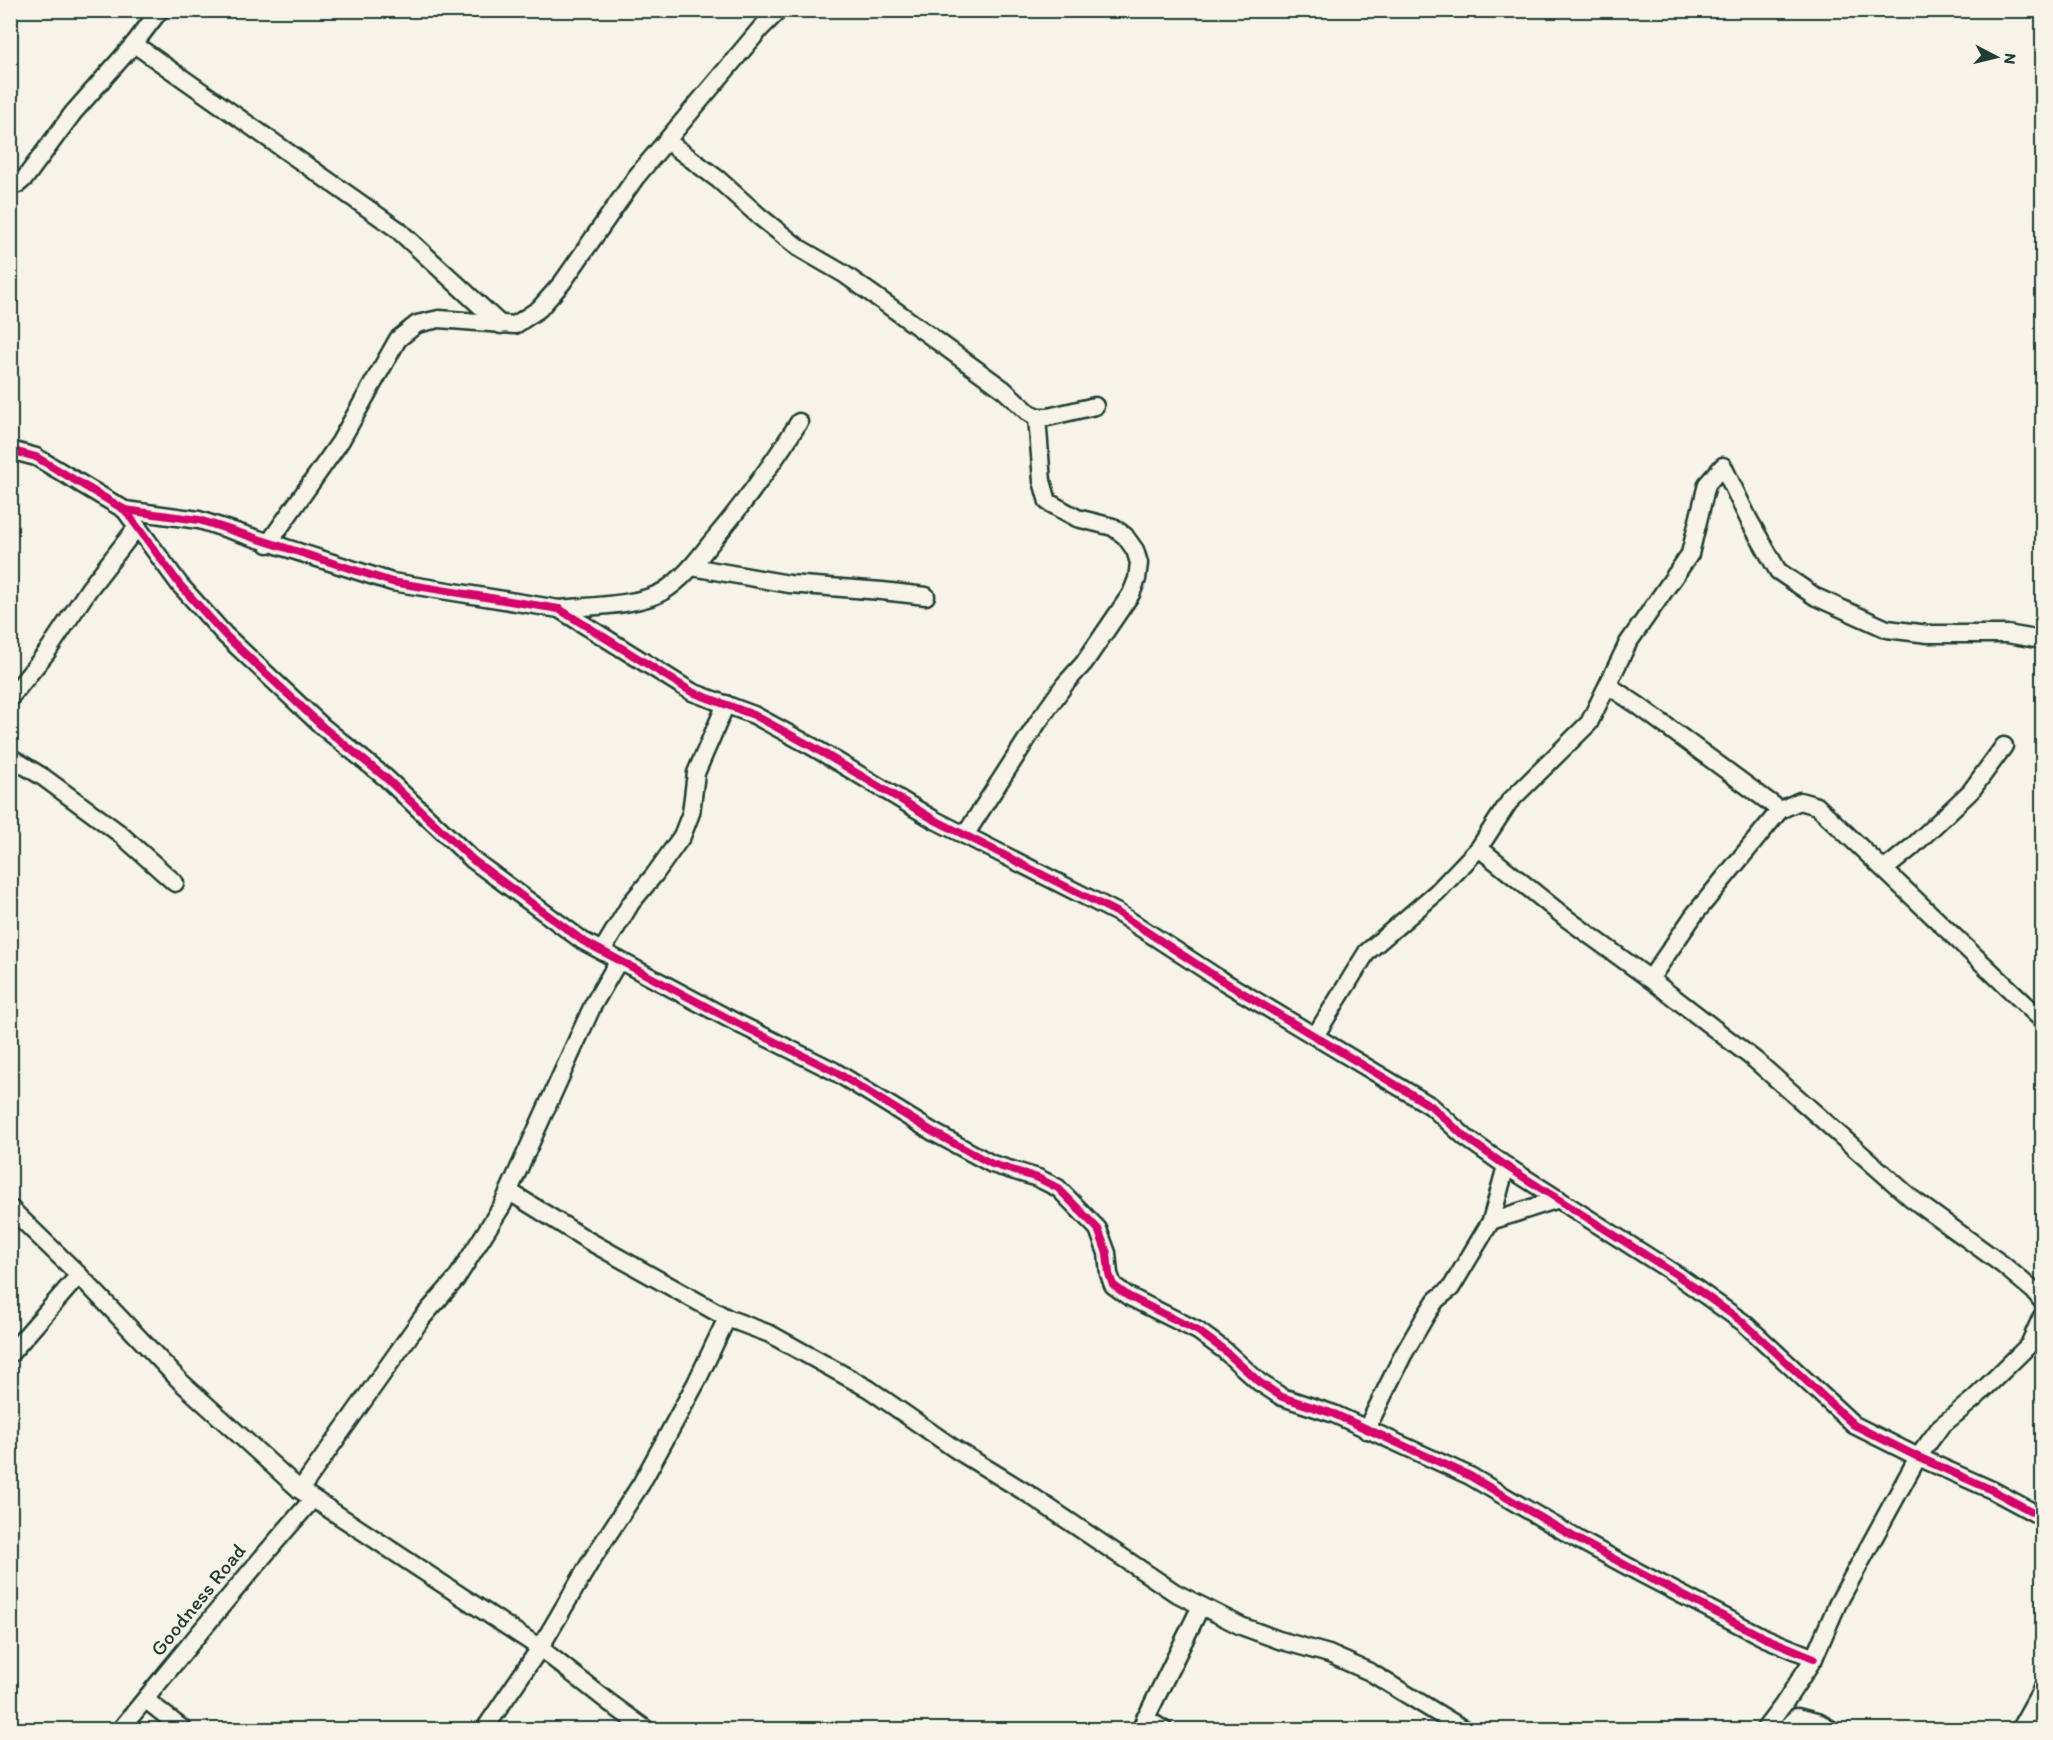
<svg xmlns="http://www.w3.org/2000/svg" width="2053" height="1740" font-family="Itim,sans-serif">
<rect width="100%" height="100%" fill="#f7f3e8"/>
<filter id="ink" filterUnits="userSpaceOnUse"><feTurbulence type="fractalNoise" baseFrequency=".0167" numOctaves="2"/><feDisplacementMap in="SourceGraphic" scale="12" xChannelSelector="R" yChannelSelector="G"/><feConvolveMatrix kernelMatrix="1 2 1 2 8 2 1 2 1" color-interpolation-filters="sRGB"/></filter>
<g filter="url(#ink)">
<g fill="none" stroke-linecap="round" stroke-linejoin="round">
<g stroke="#1f3d34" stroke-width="21">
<g id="street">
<path d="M134,44L397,229L501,325"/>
<path d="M667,141L719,180L759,216L799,248L844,274L896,311L1003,389L1028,412L1037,417H1048L1095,406"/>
<path d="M10,185L18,184L25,178L73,113L134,44L160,10"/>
<path d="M10,450L36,457L125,510L199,520L392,582L559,609L692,692L754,715L813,747L933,819L1118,913L1218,978L1431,1106L1465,1137L1506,1166L1677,1275L1744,1323L1854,1425L1918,1457L1992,1490L2042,1517"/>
<path d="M125,510L180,585L225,635L323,727L386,778L473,860L583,941L737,1023L834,1071L933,1132L992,1164L1038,1178L1058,1188L1098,1229L1107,1253L1109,1274L1113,1285L1128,1296L1198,1331L1224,1350L1259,1382L1282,1397L1334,1414L1470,1476L1579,1540L1640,1573L1763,1637L1814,1658"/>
<path d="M268,544L340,442L398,339L417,324L439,319L515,325L539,309L562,283L636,177L761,28L779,10"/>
<path d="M692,567L789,584L882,591L926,596"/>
<path d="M559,609C588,606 637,606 662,592C682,580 696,562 710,544C743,505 772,465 799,422"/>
<path d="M1609,686L1639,706L1780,810"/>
<path d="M10,698L47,652L89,589L137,527"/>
<path d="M10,757L43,777L119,833L175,883"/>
<path d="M965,835L1038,722L1065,684L1084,663L1131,594L1137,579L1139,563L1135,550L1125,536L1113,527L1077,518L1048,502L1042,481L1037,417"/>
<path d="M1479,848L1566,918L1650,979L1755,1060L1911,1198L2003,1265L2034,1291L2042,1301"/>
<path d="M1885,869L1912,847L1971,791L2004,746"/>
<path d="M602,951L631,903L655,874L682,836L691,813L696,773L726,704"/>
<path d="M1650,979L1694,915L1780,810L1800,801L1817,806L2042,1020"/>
<path d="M1315,1036L1367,952L1437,892L1479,848L1509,802L1589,723L1628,643L1690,554L1707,484L1723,466L1749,520L1778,571L1816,597L1887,629L1928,634H2007L2042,640"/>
<path d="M510,1192L589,1241L727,1318L770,1334L869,1389L955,1449L1030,1495L1174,1592L1241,1626L1279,1640L1329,1654L1370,1672L1465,1730"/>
<path d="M10,1208L79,1275L181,1382L300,1490L540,1648L610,1703L647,1730"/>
<path d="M1491,1221L1559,1199"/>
<path d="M10,1354L79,1275"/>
<path d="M1366,1430L1403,1355L1425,1317L1436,1300L1451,1288L1491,1221L1506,1166"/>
<path d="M300,1490L422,1318L456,1279L502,1206L593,1005L619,960"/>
<path d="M146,1700L184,1730"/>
<path d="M1145,1718L1164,1730"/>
<path d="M120,1730C184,1652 246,1574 313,1499"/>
<path d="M484,1730L540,1648L591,1561L641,1484L696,1383L727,1318"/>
<path d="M1140,1730L1201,1606"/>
<path d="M1764,1730L1783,1705L1814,1658L1837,1605L1918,1457L1941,1426L1975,1398L2029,1345L2042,1316"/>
<path d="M1784,1730L1797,1717L1820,1723L1832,1730"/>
<path d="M2019,1730L2042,1689"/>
</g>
</g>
<use href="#street" stroke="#f7f3e8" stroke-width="16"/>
<g stroke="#f7f3e8" stroke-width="11">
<g id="cycleway">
<path d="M10,450L36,457L125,510L199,520L392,582L559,609L692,692L754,715L813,747L933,819L1118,913L1218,978L1431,1106L1465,1137L1506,1166L1677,1275L1744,1323L1854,1425L1918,1457L1992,1490L2042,1517"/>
<path d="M125,510L180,585L225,635L323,727L386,778L473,860L583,941L737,1023L834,1071L933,1132L992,1164L1038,1178L1058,1188L1098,1229L1107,1253L1109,1274L1113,1285L1128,1296L1198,1331L1224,1350L1259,1382L1282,1397L1334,1414L1470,1476L1579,1540L1640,1573L1763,1637L1814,1658"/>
</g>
</g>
<use href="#cycleway" stroke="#d6006c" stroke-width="8"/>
</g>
</g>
<g text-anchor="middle" stroke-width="5" stroke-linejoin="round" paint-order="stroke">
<g font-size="21" fill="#1f3d34" stroke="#f7f3e8">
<text transform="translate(198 1600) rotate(-51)" y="7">Goodness Road</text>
</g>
</g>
<rect width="2053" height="1740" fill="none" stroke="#f7f3e8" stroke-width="36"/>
<rect x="18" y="18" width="2017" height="1704" fill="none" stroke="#1f3d34" stroke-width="2" filter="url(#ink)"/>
<g transform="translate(1996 57) rotate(97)" stroke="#f7f3e8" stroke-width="4.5" paint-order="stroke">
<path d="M0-4.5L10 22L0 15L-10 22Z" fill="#1f3d34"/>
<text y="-9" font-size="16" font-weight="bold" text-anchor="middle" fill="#1f3d34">N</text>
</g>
</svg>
